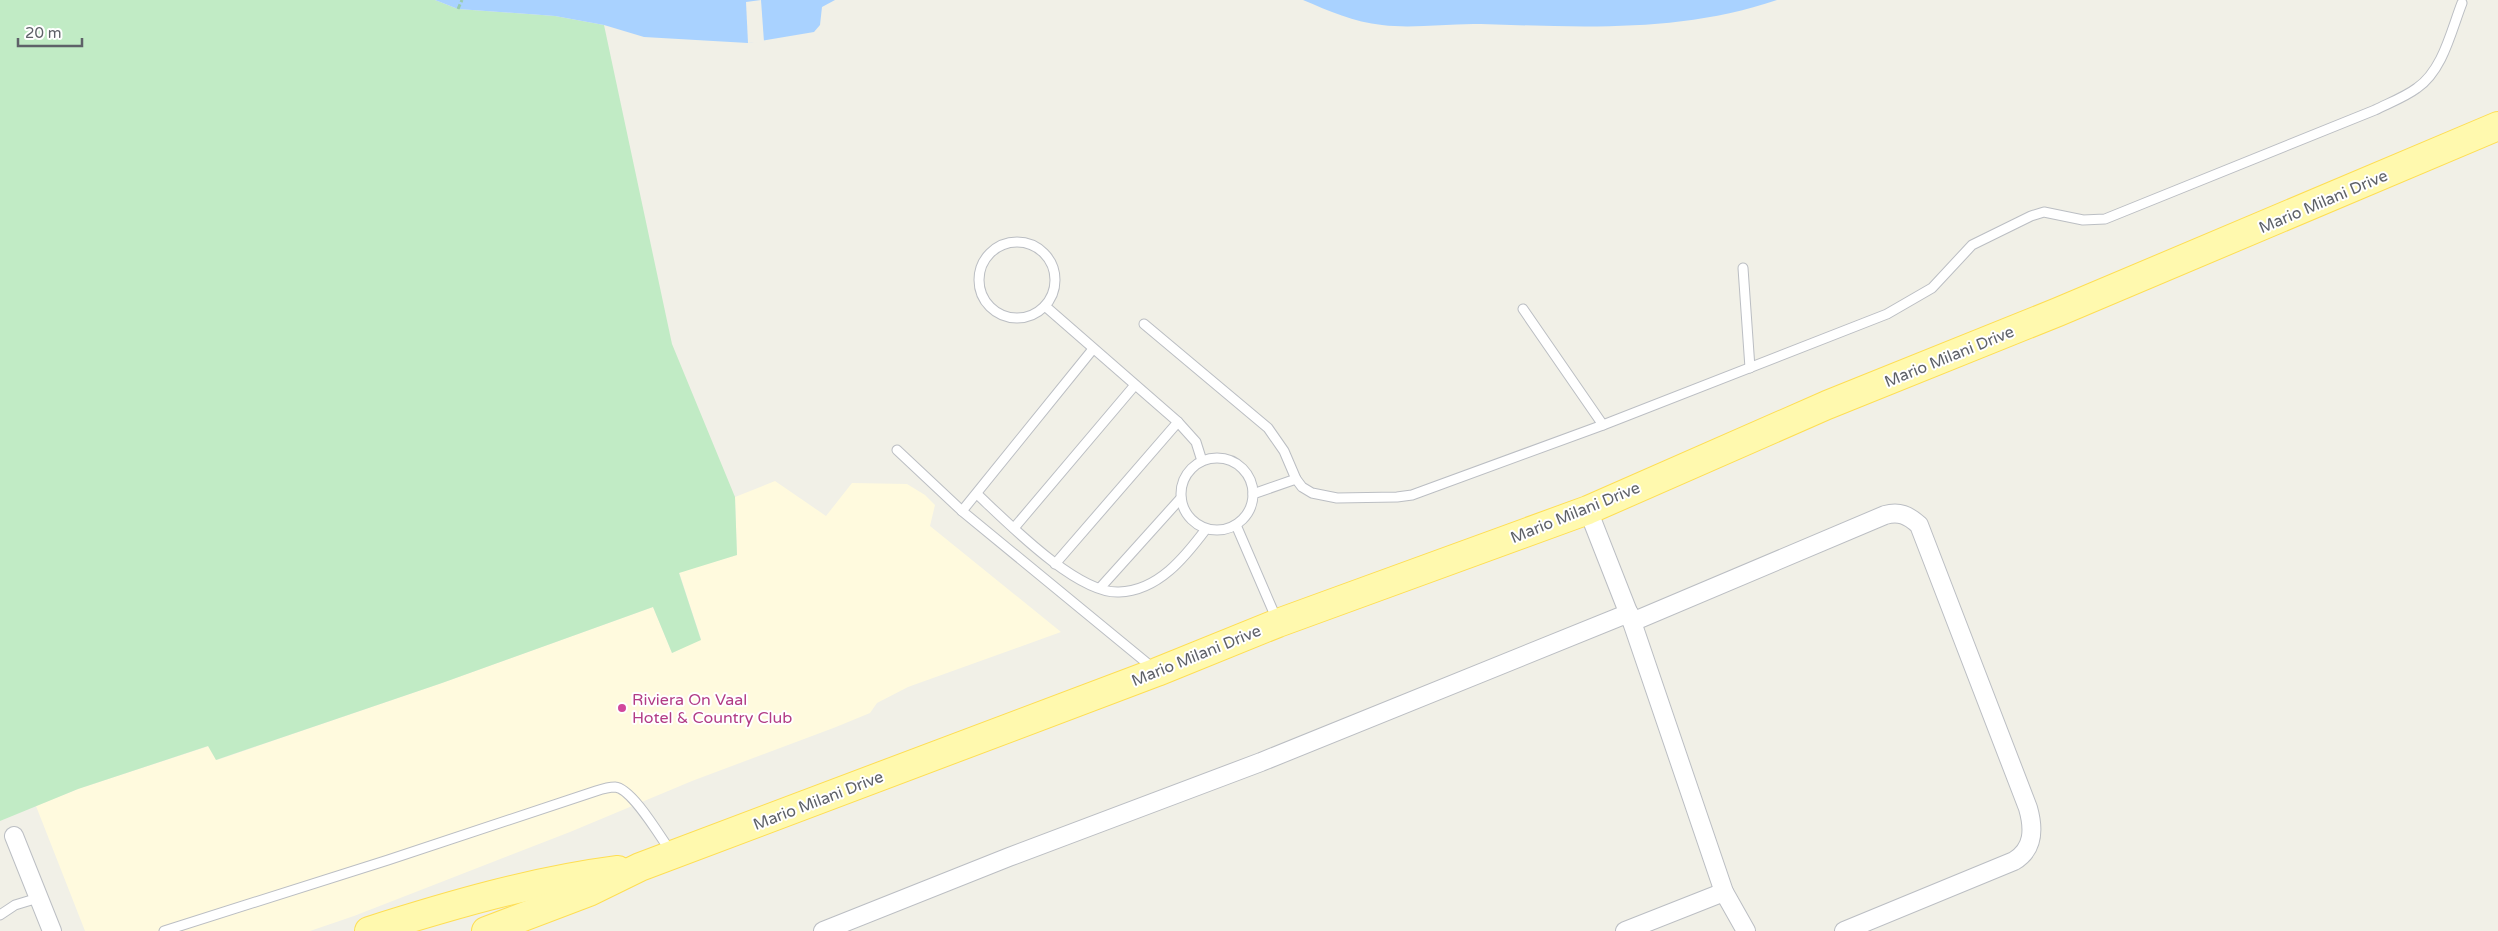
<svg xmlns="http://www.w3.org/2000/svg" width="2498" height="931" font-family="'Varela Round',sans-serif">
<rect width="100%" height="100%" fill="#f1f0e7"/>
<path fill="#fffade" d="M775,481L826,516L852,483L907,484L925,495L935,505L930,526L1061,632L908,687L877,703L870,713L836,727L692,781L570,832L354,916L310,931H85L36,806L78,789L209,746L217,760L442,683L653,607L672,653L701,639L679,572L737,555L735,497Z"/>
<path fill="#c1ebc5" d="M0,0H435L458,9L555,16L604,25L672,344L735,497L737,555L679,573L701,640L672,653L653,607L442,683L216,760L208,746L78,789L0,821Z"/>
<g fill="#a9d2ff">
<path d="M435,0H835L822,7L820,25L814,32L748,43L644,37L604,25L555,16L458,9Z"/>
<path d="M1303,0H1777C1680,33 1581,27 1481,24C1448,23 1415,29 1382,25C1354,22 1329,11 1303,0Z"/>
</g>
<path fill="#f1f0e7" d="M761,0L764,42L748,43L746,2Z"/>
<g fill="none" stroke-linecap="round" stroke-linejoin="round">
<g stroke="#bbbec3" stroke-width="11">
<g id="service">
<circle cx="1017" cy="280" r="38"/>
<path d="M1743,268L1750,368"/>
<path d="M1045,306L1178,422L1196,442L1202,461"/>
<path d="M1523,309L1603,425"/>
<path d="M1144,324L1268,428L1284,451L1296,479L1302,487L1312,493L1337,498L1397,497L1412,495L1603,425L1887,314L1932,288L1972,245L2031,216L2044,212L2083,220L2105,219L2375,110C2389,103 2405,97 2417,88C2443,70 2451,31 2462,3"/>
<path d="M897,450L962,511L1153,668"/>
<circle cx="1217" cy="494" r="36"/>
<path d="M977,494C1007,522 1077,594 1119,592C1158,591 1185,557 1206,529"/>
<path d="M1253,494L1296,479"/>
<path d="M962,511L1093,349"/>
<path d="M1236,525L1277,620"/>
<path d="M1014,528L1135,385"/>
<path d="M1055,564L1178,422"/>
<path d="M1100,588L1181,498"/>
<path d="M0,915L15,905L38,898"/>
<path d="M164,931L388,860L596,791C602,789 609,787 615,787C632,788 661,838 671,852"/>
</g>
</g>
<g stroke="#bbbec3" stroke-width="20">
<g id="minor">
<path d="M1588,510L1632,622L1724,892L1746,931"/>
<path d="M1632,622L1885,515C1899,511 1908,515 1919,525L2028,808C2034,829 2034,849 2014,861L1844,931"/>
<path d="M14,836L52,931"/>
<path d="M823,931L1009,857L1261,762L1629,613"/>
<path d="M1625,931L1724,892"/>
</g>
</g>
<g stroke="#fede53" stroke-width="30">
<g id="primary">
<path d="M369,931C451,905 533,881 618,870"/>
<path d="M486,931L589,892L640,867L1157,672L1278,623L1588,510L1827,405L2058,312L2498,126"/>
</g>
</g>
<path stroke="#99ccad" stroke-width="3" stroke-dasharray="5 2.5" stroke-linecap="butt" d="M458,9L462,0"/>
<use href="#service" stroke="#fff" stroke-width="9"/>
<use href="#minor" stroke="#fff" stroke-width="18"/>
<use href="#primary" stroke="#fff9ae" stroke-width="28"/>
</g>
<circle fill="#d1479c" stroke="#fff" stroke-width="2" cx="622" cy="708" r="5"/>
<g text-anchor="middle" stroke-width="4" stroke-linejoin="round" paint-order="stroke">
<g font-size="16" fill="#5e6168" stroke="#fff">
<text transform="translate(2323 201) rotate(-23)" y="6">Mario Milani Drive</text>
<text transform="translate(1949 356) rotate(-22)" y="6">Mario Milani Drive</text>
<text transform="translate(1575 512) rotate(-22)" y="6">Mario Milani Drive</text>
<text transform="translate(1196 655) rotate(-22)" y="6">Mario Milani Drive</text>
<text transform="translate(818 800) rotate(-21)" y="6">Mario Milani Drive</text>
</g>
<g font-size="16" fill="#b23c85" stroke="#fff" text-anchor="start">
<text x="632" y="705">Riviera On Vaal<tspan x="632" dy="18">Hotel &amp; Country Club</tspan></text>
</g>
</g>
<path d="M18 38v8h64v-8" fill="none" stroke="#5e6168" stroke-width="2.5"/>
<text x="25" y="38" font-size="15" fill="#5e6168" stroke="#ffffff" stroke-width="4" paint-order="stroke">20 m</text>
</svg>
